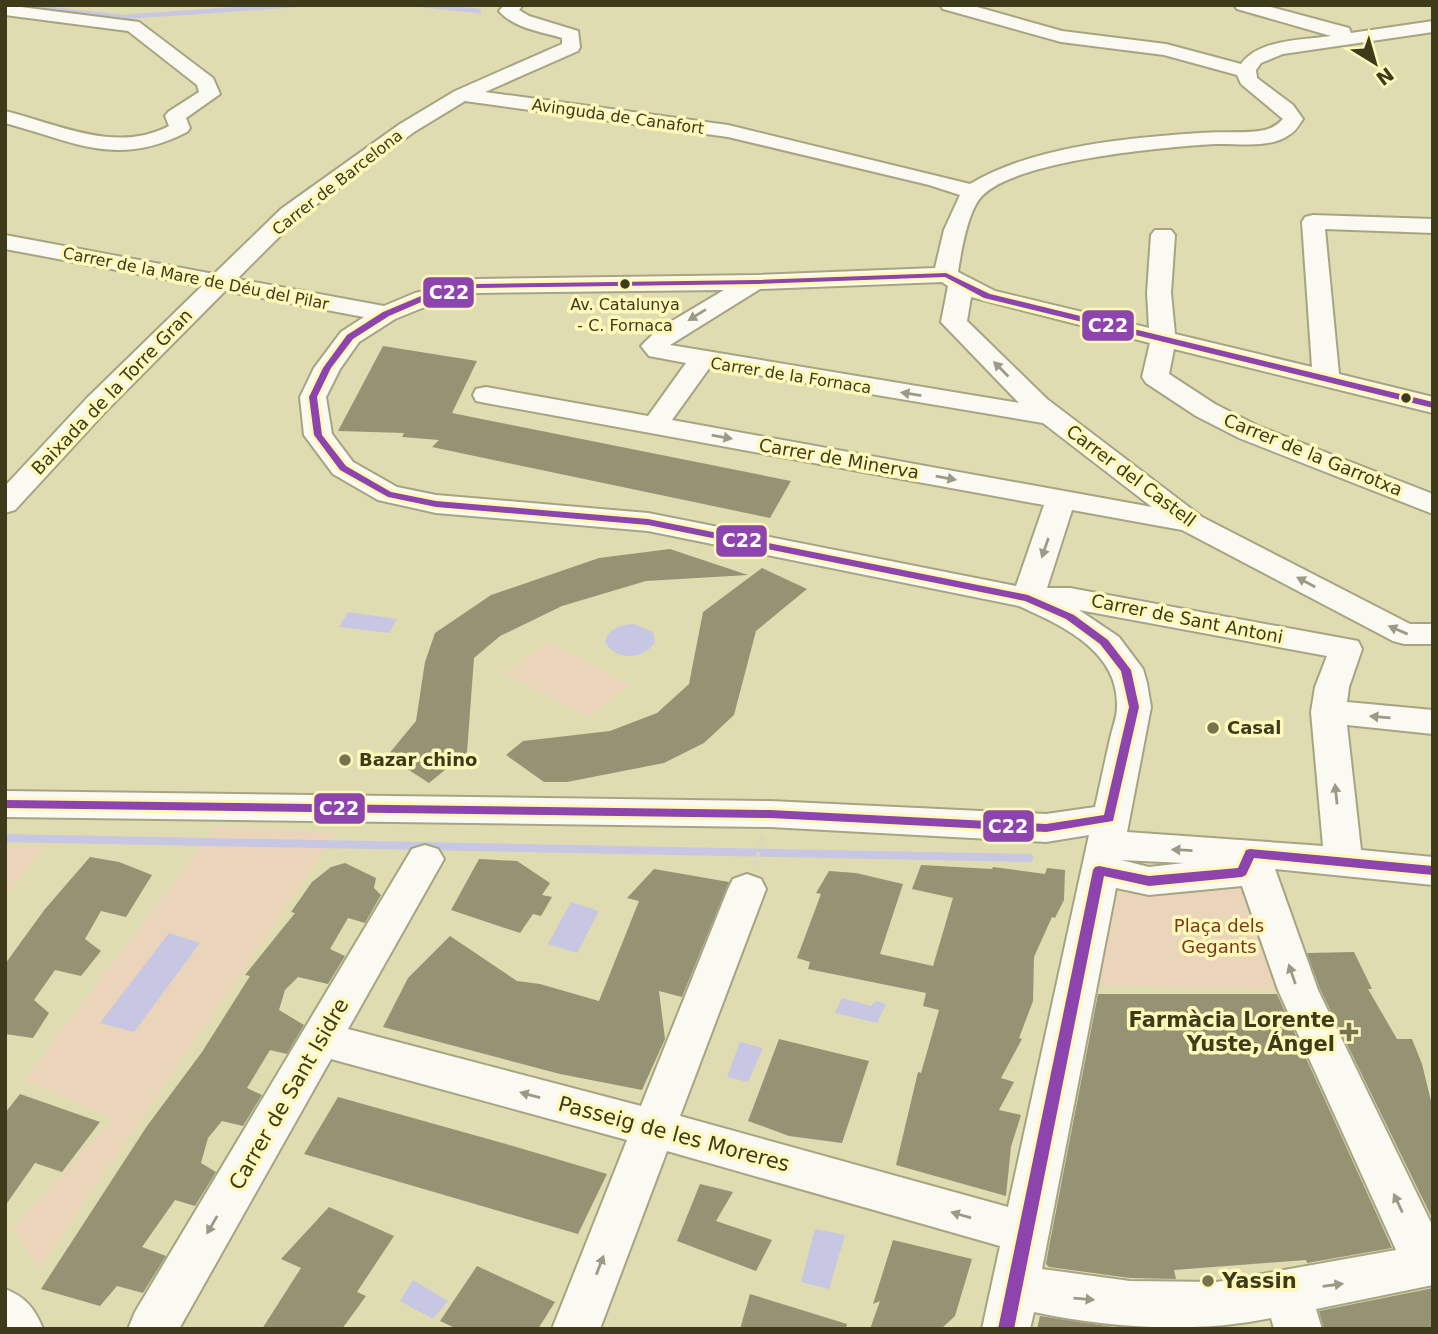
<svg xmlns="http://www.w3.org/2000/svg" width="1438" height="1334" font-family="'DejaVu Sans',sans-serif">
<rect width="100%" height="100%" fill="#dfdcb1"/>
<g fill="#ebd5ba">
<path d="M549,641L630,685L589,717L504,673Z"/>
<path d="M215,827L337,832L39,1269L13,1228L113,1119L24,1080Z"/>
<path d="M44,846L5,898V847Z"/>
<path d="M1253,882L1298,990L1099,985L1100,913L1120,893Z"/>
</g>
<g fill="#c7c7e3">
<path d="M348,612L397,619L389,633L339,627Z"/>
<path d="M634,624L653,632L655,642C644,660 615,661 605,642C608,628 621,625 634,624Z"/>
<path d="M571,902L599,911L577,953L548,944Z"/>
<path d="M169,933L200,943L134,1032L100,1023Z"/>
<path d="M842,998L871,1006L876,1001L886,1004L877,1023L835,1013Z"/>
<path d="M740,1042L763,1048L748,1082L727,1077Z"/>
<path d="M815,1229L845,1235L829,1289L801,1282Z"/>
<path d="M413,1280L448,1301L433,1319L400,1301Z"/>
</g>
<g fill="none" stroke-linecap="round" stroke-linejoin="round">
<g stroke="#c7c7e3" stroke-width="4.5">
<path d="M13,5L122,17L297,5"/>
<path d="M421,5L479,11"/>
</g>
<path stroke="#c7c7e3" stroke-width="8" d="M5,838L1029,858"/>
</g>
<g fill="#969374">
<path d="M383,346L477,361L452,413L791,481L770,518L432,447L439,440L402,437L404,433L338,431Z"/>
<path d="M670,549L748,575L646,581L562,606L500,636L474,658L467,752L429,783L387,756L416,721L425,662L435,633L491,595L599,558Z"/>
<path d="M762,568L807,589L756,631L734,715L704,743L664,763L567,782H544L506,755L523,741L610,731L657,713L689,684L703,612Z"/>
<path d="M90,857L119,862L152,875L126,917L101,911L85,939L101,951L81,976L55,970L34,1000L49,1013L33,1038L5,1034V964L45,909Z"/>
<path d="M479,859L517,861L550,883L542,895L552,897L541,916L533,914L520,933L451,910Z"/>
<path d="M345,863L376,878L374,888L381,895L365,923L348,918L330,949L345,956L328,984L298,977L285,990L279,1010L304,1025L287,1054L270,1050L247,1088L262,1095L243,1126L222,1121L208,1138L201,1163L216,1172L195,1206L175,1200L142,1247L166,1256L143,1293L117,1286L100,1306L41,1289L147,1126L202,1052L250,976L245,975L295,913L291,912L312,882L331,867Z"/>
<path d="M921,865L992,869L993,867L1045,874L1047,868L1065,870L1064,900L1055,918L1052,917L1034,957L1033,1001L1019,1038L1022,1039L1001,1078L1014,1082L999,1110L1021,1115L1011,1147L1006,1196L896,1165L918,1072L921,1073L939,1010L923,1006L926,993L808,969L810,962L797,958L821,894L816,893L829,871L856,873L903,884L880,954L933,966L953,898L912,889Z"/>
<path d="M654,869L729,882L682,997L659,991L665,1039L642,1090L560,1074L383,1027L408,978L450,936L517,981L540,984L599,1001L639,901L627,898Z"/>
<path d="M1354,952L1372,989H1368L1397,1039H1412L1422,1064L1433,1109V1220L1320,989L1307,953Z"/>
<path d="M1098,994H1277L1392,1248L1307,1263L1306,1260L1174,1270L1176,1279L1130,1278L1049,1267L1046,1264L1049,1247Z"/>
<path d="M779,1039L869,1061L842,1143L789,1136L748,1121Z"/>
<path d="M20,1094L100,1122L62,1172L35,1163L5,1206V1113Z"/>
<path d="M338,1097L506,1144L607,1174L578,1234L304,1154Z"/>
<path d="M700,1184L733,1192L716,1221L772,1240L756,1271L677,1241Z"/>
<path d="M329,1207L394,1236L357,1292L366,1296L342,1329H262L301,1268L281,1259Z"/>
<path d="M893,1240L972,1259L955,1316L941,1329H870L880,1301L873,1304Z"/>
<path d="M477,1266L555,1302L538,1329H457L440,1321Z"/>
<path d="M1433,1288V1329H1324L1319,1311Z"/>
<path d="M750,1294L847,1324L846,1329H740Z"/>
<path d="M1040,1316L1113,1327V1329H1037Z"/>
</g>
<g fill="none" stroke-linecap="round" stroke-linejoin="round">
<g stroke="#a7a482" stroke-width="4">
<g id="minor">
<path d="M5,5L139,22L213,78L220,94L186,118L190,128L187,132C117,168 75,142 5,123V111C58,124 116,154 169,126L165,116L168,112L199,92L197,85L128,31L5,15Z"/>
<path d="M504,5H523L519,10L529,16L578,31L580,47L578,51L485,92L728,125L970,184C1033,146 1127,138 1200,133C1221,131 1244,134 1265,130C1273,128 1277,125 1283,119L1241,84L1237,75L1164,55L1061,42L943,9L940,5H970L1062,31L1166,44L1241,64C1259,39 1303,40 1331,36L1237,9L1234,5H1263L1349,28L1351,33L1433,21V32L1283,54L1261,63L1256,70L1257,78L1293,105L1303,119C1299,125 1295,132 1289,135C1269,149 1238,143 1215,144C1164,147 1017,160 982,196C968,210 961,252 958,272L995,291L1149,328L1147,293L1151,235L1155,230H1171L1175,235L1171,293L1175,334L1312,367L1302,222L1305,217L1313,215L1433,219V233L1325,229L1339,374L1433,397V413L1174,349L1169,374L1215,404L1258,426L1433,494V514L1239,438L1196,416L1146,383L1142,377L1150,343L971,297L967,321L1047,399L1202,517L1410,624H1433V644H1404L1393,641L1182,530L1072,510L1047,588H1070L1358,641L1362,649L1349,687L1347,702L1433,710V734L1347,725L1361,850L1433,857V885L1275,869L1318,990L1433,1227V1285L1316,1309L1322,1329H1274L1271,1318C1194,1334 1110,1328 1034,1312L1030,1329H982L1000,1246L667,1151L600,1329H552L627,1140L331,1059L179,1329H128L135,1312L412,849L425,845L438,849L444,859L348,1029L641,1106L728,889L733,879L747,874L761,879L766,889L680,1116L1008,1207L1089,835L1046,842L770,827L5,817V791L770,801L1046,814L1095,807C1100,784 1105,761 1110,739C1112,729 1117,717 1117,707C1119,651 1063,626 1019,606L648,531L436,513L378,500L333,474L304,435L300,397L314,368L341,332L364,317L225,291L107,410L15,510L5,513V486L87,398L202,286L5,249V235L214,274L281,209L400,124L455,91L562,44V38C542,32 513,28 499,11ZM465,101L728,137L929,185L960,195L944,230L935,268L757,275L477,279L415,293L384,306L237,279L297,219L414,132ZM942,282L948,286L941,322L1019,403L670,345L760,289ZM724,290L657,330L641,346L649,356L686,363L648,416L486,387L476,389L473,395L476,401L486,403L1044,505L1016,586L648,513L436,495L397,487L353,462L332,434L326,397L340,369L359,342L395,319L432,304L477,293ZM710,367L1043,423L1152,507L672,420ZM1079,610L1327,656L1315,687L1311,712L1323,846L1127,832L1151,707L1147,683L1143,669L1119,637ZM1121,860L1184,863L1149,867ZM1242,886L1278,990L1396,1250L1217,1282L1130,1281L1042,1269L1116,888L1149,895Z"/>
<path d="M5,1289C26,1297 35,1309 43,1329H5Z"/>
</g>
</g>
<path stroke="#d7d6c8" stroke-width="4.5" stroke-dasharray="5 3.5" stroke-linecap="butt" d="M755,865L763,837"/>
<use href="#minor" fill="#fafaf3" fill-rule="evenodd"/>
<g stroke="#fef8ba" stroke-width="6">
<g id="bus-1">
<path d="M946,273L990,294L1433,402V408L984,298L945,277L757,284L477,288L426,300L389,316L353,339L331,368L317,397L322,435L346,466L391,492L436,501L648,519L1028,595L1074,615L1108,640L1131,670L1139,707L1113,821L1046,832L770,818L5,808V800L770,810L1046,824L1104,815L1129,707L1121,671L1100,644L1066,619L1025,601L648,525L436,507L388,497L340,470L314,435L309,397L323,368L347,335L383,312L421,296L477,284L757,280Z"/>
<path d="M1250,849L1433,866V875L1254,858L1246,875L1242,877L1149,886L1104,876L1014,1329H998L1093,870L1095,867L1099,866L1149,876L1238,868L1246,850Z"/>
</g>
</g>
<use href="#bus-1" fill="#8e44ad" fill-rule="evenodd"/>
</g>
<defs><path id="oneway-solid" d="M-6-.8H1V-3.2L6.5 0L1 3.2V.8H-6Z" transform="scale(1.75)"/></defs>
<g fill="#9c9a87">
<use href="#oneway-solid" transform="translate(697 315) rotate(148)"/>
<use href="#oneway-solid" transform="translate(1001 369) rotate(-135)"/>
<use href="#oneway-solid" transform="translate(911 394) rotate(-171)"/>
<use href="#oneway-solid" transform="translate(722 437) rotate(10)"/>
<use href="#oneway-solid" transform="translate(946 478) rotate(10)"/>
<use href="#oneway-solid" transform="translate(1045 548) rotate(109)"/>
<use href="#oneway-solid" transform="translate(1306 582) rotate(-152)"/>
<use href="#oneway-solid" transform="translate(1398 630) rotate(-157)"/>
<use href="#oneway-solid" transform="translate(1380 717) rotate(-175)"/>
<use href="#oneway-solid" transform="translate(1336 794) rotate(-96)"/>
<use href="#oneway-solid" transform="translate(1182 850) rotate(-177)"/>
<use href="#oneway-solid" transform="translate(1292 974) rotate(-109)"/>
<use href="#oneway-solid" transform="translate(530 1095) rotate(-165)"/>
<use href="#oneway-solid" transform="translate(1398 1203) rotate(-115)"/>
<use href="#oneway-solid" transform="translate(961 1215) rotate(-164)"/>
<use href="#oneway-solid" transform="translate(212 1225) rotate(120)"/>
<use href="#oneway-solid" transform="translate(600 1265) rotate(-69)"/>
<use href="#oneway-solid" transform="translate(1333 1285) rotate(-8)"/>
<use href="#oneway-solid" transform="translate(1084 1299) rotate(5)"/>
</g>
<g fill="#3e3b1b" stroke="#fef8ba" stroke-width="2.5">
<circle cx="625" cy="284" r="6"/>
<circle cx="1406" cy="398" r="6"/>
</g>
<g fill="#767350" stroke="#fef8ba" stroke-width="2.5">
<circle cx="1213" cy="728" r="7"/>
<circle cx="345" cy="760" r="7"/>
<path d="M1345.5 1021.5h7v7h7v7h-7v7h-7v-7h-7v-7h7z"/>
<circle cx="1208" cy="1281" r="7"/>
</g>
<g text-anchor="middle" stroke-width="7" stroke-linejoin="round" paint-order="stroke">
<g font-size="16" fill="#3e3b1b" stroke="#fef8ba">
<text transform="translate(618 116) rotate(8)" y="6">Avinguda de Canafort</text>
<text transform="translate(337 182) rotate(-38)" y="6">Carrer de Barcelona</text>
<text transform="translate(196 278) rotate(11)" y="6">Carrer de la Mare de Déu del Pilar</text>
<text transform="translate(791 375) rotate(9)" y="6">Carrer de la Fornaca</text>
</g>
<g font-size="16" fill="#3e3b1b" stroke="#fef8ba">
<text x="625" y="310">Av. Catalunya<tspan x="625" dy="21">- C. Fornaca</tspan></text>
</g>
<g font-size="18" fill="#3e3b1b" stroke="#fef8ba">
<text transform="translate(112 392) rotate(-46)" y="6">Baixada de la Torre Gran</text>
<text transform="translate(1313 455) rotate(22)" y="6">Carrer de la Garrotxa</text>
<text transform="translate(839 459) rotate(10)" y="6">Carrer de Minerva</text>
<text transform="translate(1131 476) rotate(37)" y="6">Carrer del Castell</text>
<text transform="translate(1187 619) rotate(11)" y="6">Carrer de Sant Antoni</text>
</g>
<g font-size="18" font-weight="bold" fill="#3e3b1b" stroke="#fef8ba" text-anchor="start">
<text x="1227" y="734">Casal</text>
<text x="359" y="766">Bazar chino</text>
</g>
<g font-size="18" fill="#7a381a" stroke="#fef8ba">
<text x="1219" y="932">Plaça dels<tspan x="1219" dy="21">Gegants</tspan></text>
</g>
<g font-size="21" font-weight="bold" fill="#3e3b1b" stroke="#fef8ba" text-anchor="end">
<text x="1335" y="1027">Farmàcia Lorente<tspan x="1335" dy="24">Yuste, Ángel</tspan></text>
<text x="1222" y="1288" text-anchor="start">Yassin</text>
</g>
<g font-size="21" fill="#3e3b1b" stroke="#fef8ba">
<text transform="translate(289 1094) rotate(-60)" y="7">Carrer de Sant Isidre</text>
<text transform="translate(674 1134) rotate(15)" y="7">Passeig de les Moreres</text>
</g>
</g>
<g stroke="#fef8ba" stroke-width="2.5">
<rect x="422" y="276" width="53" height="33" rx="7" fill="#8e44ad"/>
<rect x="1081" y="309" width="54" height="33" rx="7" fill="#8e44ad"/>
<rect x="715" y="524" width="53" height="34" rx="7" fill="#8e44ad"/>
<rect x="313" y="792" width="53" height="33" rx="7" fill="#8e44ad"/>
<rect x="982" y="809" width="53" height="34" rx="7" fill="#8e44ad"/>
</g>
<g font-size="19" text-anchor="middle" font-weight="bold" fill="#fff">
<text x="449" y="299">C22</text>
<text x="1108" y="332">C22</text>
<text x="742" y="547">C22</text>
<text x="339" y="815">C22</text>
<text x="1008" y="833">C22</text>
</g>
<rect width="1438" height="1334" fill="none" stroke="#3e3b1b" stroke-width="14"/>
<g transform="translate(1375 63) rotate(143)" stroke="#fef8ba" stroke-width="5" paint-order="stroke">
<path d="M0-5L12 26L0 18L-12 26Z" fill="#3e3b1b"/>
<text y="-10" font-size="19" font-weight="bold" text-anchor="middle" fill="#3e3b1b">N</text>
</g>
</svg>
